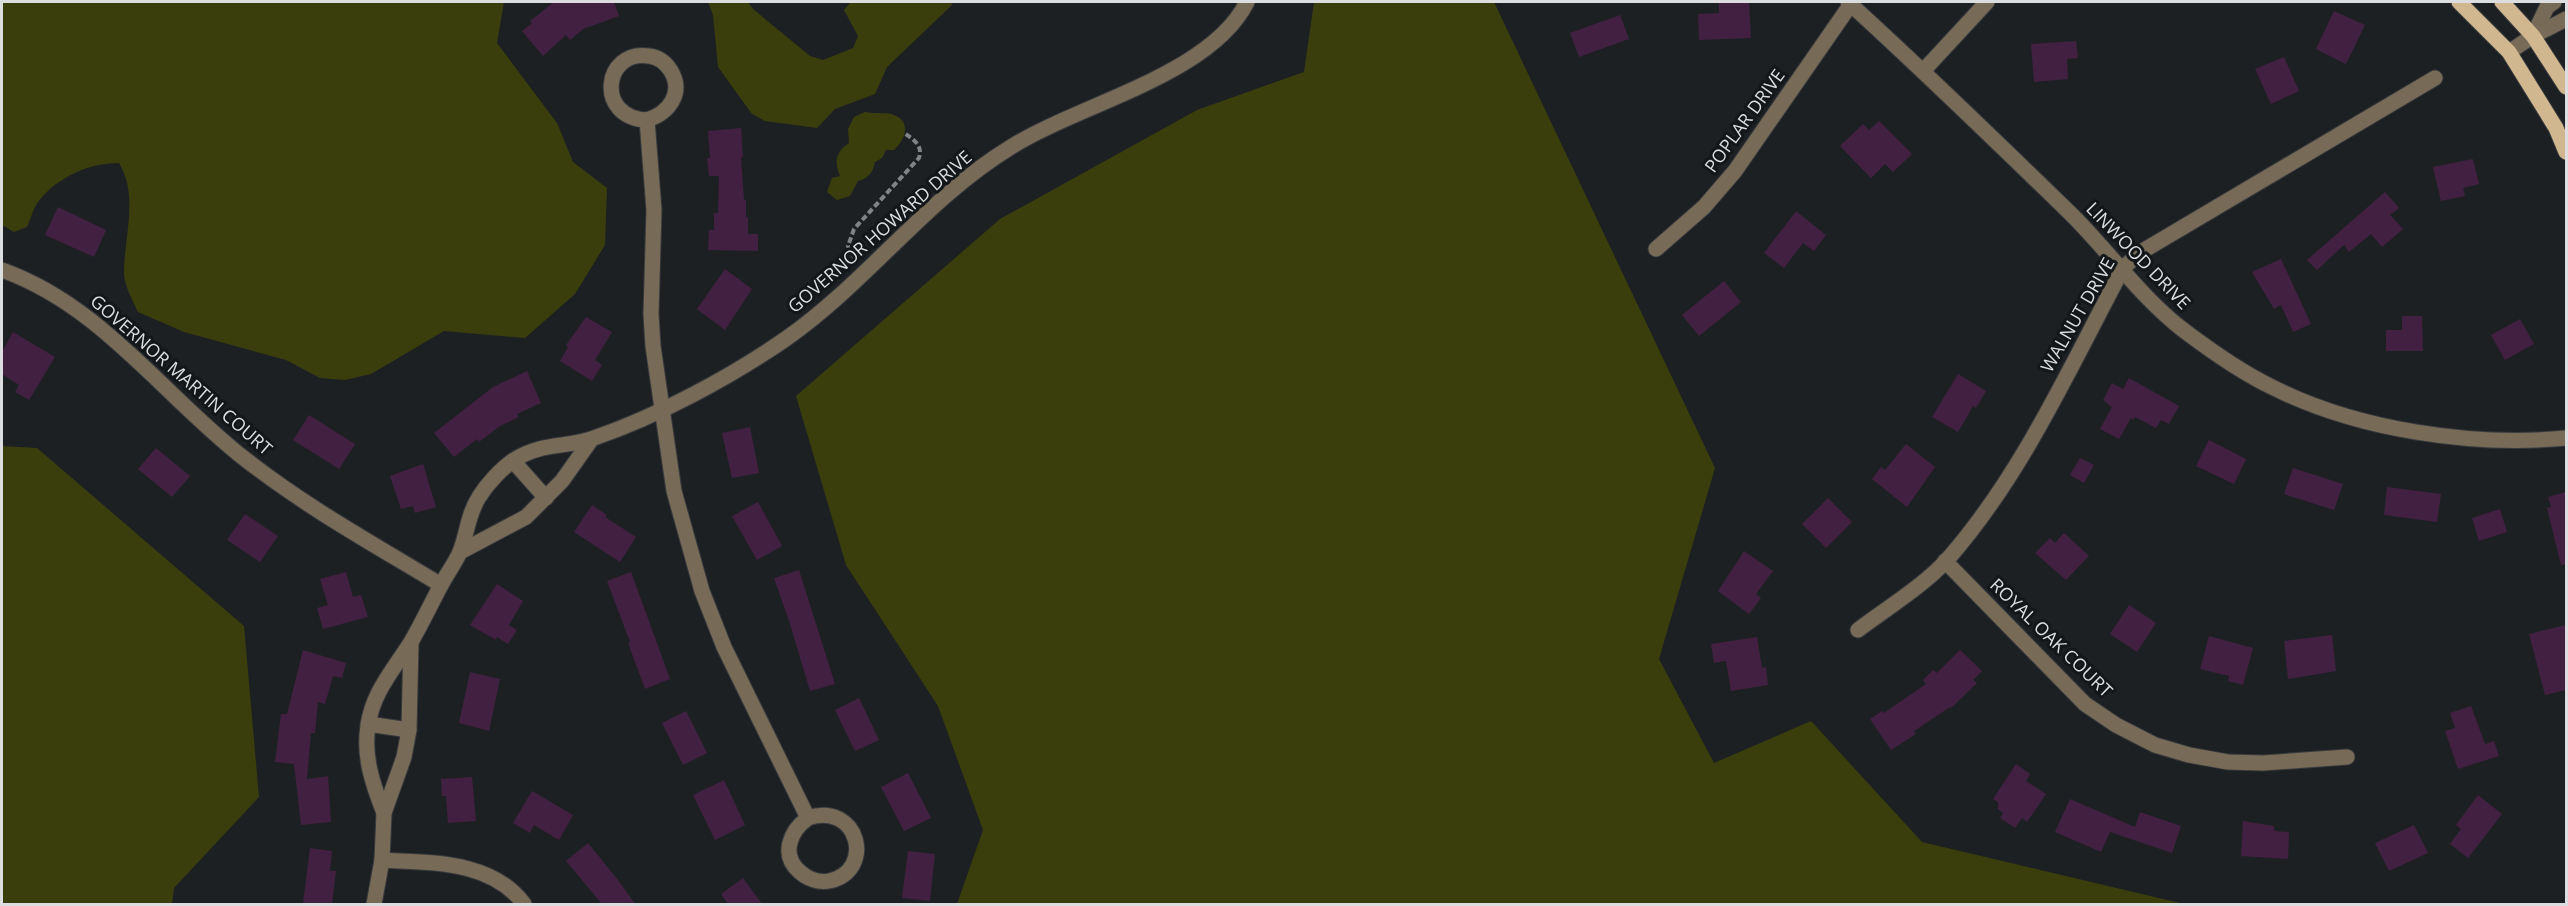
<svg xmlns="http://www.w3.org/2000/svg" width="2568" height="906" font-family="'Open Sans',sans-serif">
<rect width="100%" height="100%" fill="#1d2023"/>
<g fill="#3a3e0c">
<path d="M2,2H504L497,43L557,123L573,162L607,188L605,245L575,294L525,338L444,331L371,374L345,380L320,378L286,360L184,332L138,312C133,301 124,285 124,273C124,237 139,196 119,163C89,163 57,177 38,202C33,208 31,219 27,227L14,232L2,225Z"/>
<path d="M708,2H748L753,9L810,56L823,60L853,48L858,36L844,10L851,2H951L952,5L887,67L875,94L835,109L817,128L765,121L752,114L718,67L713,15Z"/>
<path d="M1314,2H1494L1715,468L1659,659L1714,763L1811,721L1922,842L2184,904H957L983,830L938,706L846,565L796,396L1000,219L1197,110L1304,72Z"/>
<path d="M865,112C874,114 888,112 894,115C912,122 905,140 894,150H886L882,158L875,162C873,172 869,178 858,181L850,196L837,200L827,192L832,178L840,176C834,161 836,152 849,143L848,129L854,117Z"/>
<path d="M2,446L37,448L244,626L259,797L174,888L172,904H2Z"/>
</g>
<g fill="#422041">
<path d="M554,2H614L619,16L583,29L570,40L566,35L543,56L522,31L532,23L530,21Z"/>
<path d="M1719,2H1749L1751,38L1699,40L1698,14L1719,13Z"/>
<path d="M2334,11L2365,25L2346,64L2316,49Z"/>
<path d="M1620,15L1629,39L1579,57L1570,33Z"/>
<path d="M2076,41L2078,58L2067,59L2068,79L2034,82L2031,44Z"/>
<path d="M2284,57L2299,91L2271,104L2255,69Z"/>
<path d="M1879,121L1912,154L1893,172L1885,164L1871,178L1840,146L1863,124L1869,130Z"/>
<path d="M741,128L743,158L741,157L744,200H746V217H748V234H758V251L708,250L709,230H714V213H718L719,176H709L707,158H710L708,131Z"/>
<path d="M2473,159L2479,184L2463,188L2465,196L2441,201L2433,167Z"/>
<path d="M2385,192L2399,208L2390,215L2403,229L2382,247L2371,234L2349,252L2344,245L2317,270L2307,260Z"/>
<path d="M58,207L106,230L94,257L45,235Z"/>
<path d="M1796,211L1826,235L1814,251L1803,243L1784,268L1764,253Z"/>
<path d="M2281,259L2311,324L2293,332L2281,305L2274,309L2252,272Z"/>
<path d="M725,269L752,289L725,330L697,309Z"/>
<path d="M1724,281L1741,302L1699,336L1682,315Z"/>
<path d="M2402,316H2422L2423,351H2386V330H2402Z"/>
<path d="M586,317L612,332L595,360L602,365L592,381L560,361L568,347L566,345Z"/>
<path d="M2520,319L2534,344L2505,360L2491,335Z"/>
<path d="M13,332L55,357L29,400L15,392L19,385L2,374V352Z"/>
<path d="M527,371L541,403L517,414L519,417L500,426L479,442L477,439L454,457L434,433L493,387Z"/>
<path d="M1958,374L1986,391L1976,408L1973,406L1958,432L1932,417Z"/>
<path d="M2129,378L2179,406L2169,424L2161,420L2156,428L2135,417L2133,420L2131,418L2119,439L2100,429L2112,407L2103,400L2112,383L2123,389Z"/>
<path d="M309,415L355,444L339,469L293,440Z"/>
<path d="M750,427L759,473L732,478L722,433Z"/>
<path d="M2209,440L2246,459L2234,484L2196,466Z"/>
<path d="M1906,444L1935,467L1907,507L1872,479L1881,467L1885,470Z"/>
<path d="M156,448L190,476L172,497L138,469Z"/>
<path d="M2080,458L2094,465L2084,483L2070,475Z"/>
<path d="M423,464L436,507L415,513L413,506L401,509L390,476Z"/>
<path d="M2293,468L2343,484L2334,510L2284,494Z"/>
<path d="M2387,487L2441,494L2437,522L2384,515Z"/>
<path d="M2566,492V564L2561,565L2547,508L2551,507L2548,497Z"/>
<path d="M1828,498L1852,522L1826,548L1802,524Z"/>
<path d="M758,502L782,546L757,560L732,516Z"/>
<path d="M592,505L607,515L605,517L636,537L620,562L574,532Z"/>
<path d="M2500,509L2507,532L2479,541L2472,518Z"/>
<path d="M245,514L278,536L260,562L227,540Z"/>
<path d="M2064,533L2089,556L2066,580L2035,553L2050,538L2055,543Z"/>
<path d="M1744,551L1773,571L1756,594L1761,598L1749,614L1718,591Z"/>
<path d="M799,570L835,684L810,691L790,624L774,578Z"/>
<path d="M346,572L353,597L361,595L368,617L323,629L317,608L328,605L320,579Z"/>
<path d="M631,572L670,679L645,689L628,643L630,642L607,581Z"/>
<path d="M497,584L523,601L509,625L517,630L508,644L497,637L496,640L470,625Z"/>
<path d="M2129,605L2156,623L2137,652L2110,634Z"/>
<path d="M2566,625V690L2545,695L2529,634Z"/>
<path d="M2332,635L2336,671L2288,679L2284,641Z"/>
<path d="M2209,636L2253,648L2243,685L2228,681L2229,676L2200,669Z"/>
<path d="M1757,637L1762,668L1766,667L1768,685L1731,691L1726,661L1714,663L1711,644Z"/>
<path d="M303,650L346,663L342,678L333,676L325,704L318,702L315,733H311L307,779L328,776L331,822L301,825L294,764L275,762L281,714H287Z"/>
<path d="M1960,650L1982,671L1973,680L1977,683L1951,708L1950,707L1914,731L1916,734L1891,750L1870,719L1882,711L1884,713L1926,684L1923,680L1933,670L1937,673Z"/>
<path d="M470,672L500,679L489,731L459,723Z"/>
<path d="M859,698L879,740L855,751L835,710Z"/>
<path d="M2471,706L2485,744L2494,741L2499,756L2458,769L2445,731L2455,728L2450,713Z"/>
<path d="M686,711L707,753L683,765L662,723Z"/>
<path d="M2016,764L2030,774L2026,781L2046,794L2027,822L2022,818L2015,828L2000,818L2003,813L1998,809V802L1993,799Z"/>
<path d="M908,773L931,818L904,831L881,787Z"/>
<path d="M472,777L476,821L448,823L446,796H442L441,779Z"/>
<path d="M724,780L745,825L715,840L693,795Z"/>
<path d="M532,791L573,815L559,840L534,825L530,833L513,823Z"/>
<path d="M2478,795L2502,814L2468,858L2450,844L2461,829L2456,825Z"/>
<path d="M2070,799L2135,827L2140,812L2181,826L2172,853L2110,832L2101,852L2055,832Z"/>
<path d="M2243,821L2274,826V831L2289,832L2288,859L2241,856Z"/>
<path d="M2414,825L2428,853L2389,871L2375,843Z"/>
<path d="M588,843L618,880L635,904H602L566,861Z"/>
<path d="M310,848L332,851L330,871H336L332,904L303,903Z"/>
<path d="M908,851L935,854L930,901L902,898Z"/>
<path d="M743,878L762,904H728L721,894Z"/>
</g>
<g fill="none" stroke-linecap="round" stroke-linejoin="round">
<g stroke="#383a3d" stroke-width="17">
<g id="minor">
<path d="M1848,2C1924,71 1998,143 2072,215C2109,252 2141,297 2182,329C2211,351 2242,373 2274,388C2358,430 2473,447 2566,438"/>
<path d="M2533,36L2547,7L2554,2"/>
<path d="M2509,52L2533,36L2566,19"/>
<path d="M1924,70L1987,2"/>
<path d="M647,120C595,118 603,49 649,56C658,57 666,63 671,71C684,93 669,113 647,120L654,210L651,314L653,346L674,491L702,591L724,647L808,818C859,801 876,871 829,881C819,883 808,879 800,872C780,855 790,831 808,818"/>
<path d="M1656,249L1704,207L1735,171L1851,4"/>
<path d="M2,270C101,305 164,396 245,459C306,507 375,545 441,585"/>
<path d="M513,461L546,498"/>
<path d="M460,552L526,517L562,481L591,440"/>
<path d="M1945,561L2085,704L2116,725L2155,745L2189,755L2228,762L2263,763L2347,757"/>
<path d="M1858,630C1887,608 1922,587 1947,560C2022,475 2070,367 2123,268L2141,252L2435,78"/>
<path d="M368,724L409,730"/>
<path d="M384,813C373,785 363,757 368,726C372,693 394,669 411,642C422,623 431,604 441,585C447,574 455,563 460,552C467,534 468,514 479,497C487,484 501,469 514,460C542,442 566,448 594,438C658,416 731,377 787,338C867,282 927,198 1011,147C1079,104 1211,75 1247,2"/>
<path d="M382,860C432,863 491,860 524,904"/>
<path d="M374,904L382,860L384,813L404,757L409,730L411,643"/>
</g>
</g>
<g stroke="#383a3d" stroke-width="17">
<g id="major">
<path d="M2459,2L2509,52L2556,128L2566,152"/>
<path d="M2502,2L2533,36L2566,87"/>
</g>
</g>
<path stroke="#818386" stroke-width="4" stroke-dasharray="6 3" stroke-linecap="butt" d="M855,259L848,246L854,229L919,158C923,145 914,140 904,133"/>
<use href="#minor" stroke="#776b58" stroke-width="15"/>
<use href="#major" stroke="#d0b78f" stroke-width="15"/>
</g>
<g text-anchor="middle" stroke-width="6" stroke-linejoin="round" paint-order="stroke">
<g font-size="18" fill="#dbdddf" stroke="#14171a">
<text transform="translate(1745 121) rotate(-54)" y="6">POPLAR DRIVE</text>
<text transform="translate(880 232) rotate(-41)" y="6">GOVERNOR HOWARD DRIVE</text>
<text transform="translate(2138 256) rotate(46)" y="6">LINWOOD DRIVE</text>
<text transform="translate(2078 315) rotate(-60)" y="6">WALNUT DRIVE</text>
<text transform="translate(181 375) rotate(41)" y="6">GOVERNOR MARTIN COURT</text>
<text transform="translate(2051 638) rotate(44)" y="6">ROYAL OAK COURT</text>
</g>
</g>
<rect width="2568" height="906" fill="none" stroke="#dbdddf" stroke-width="6"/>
</svg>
